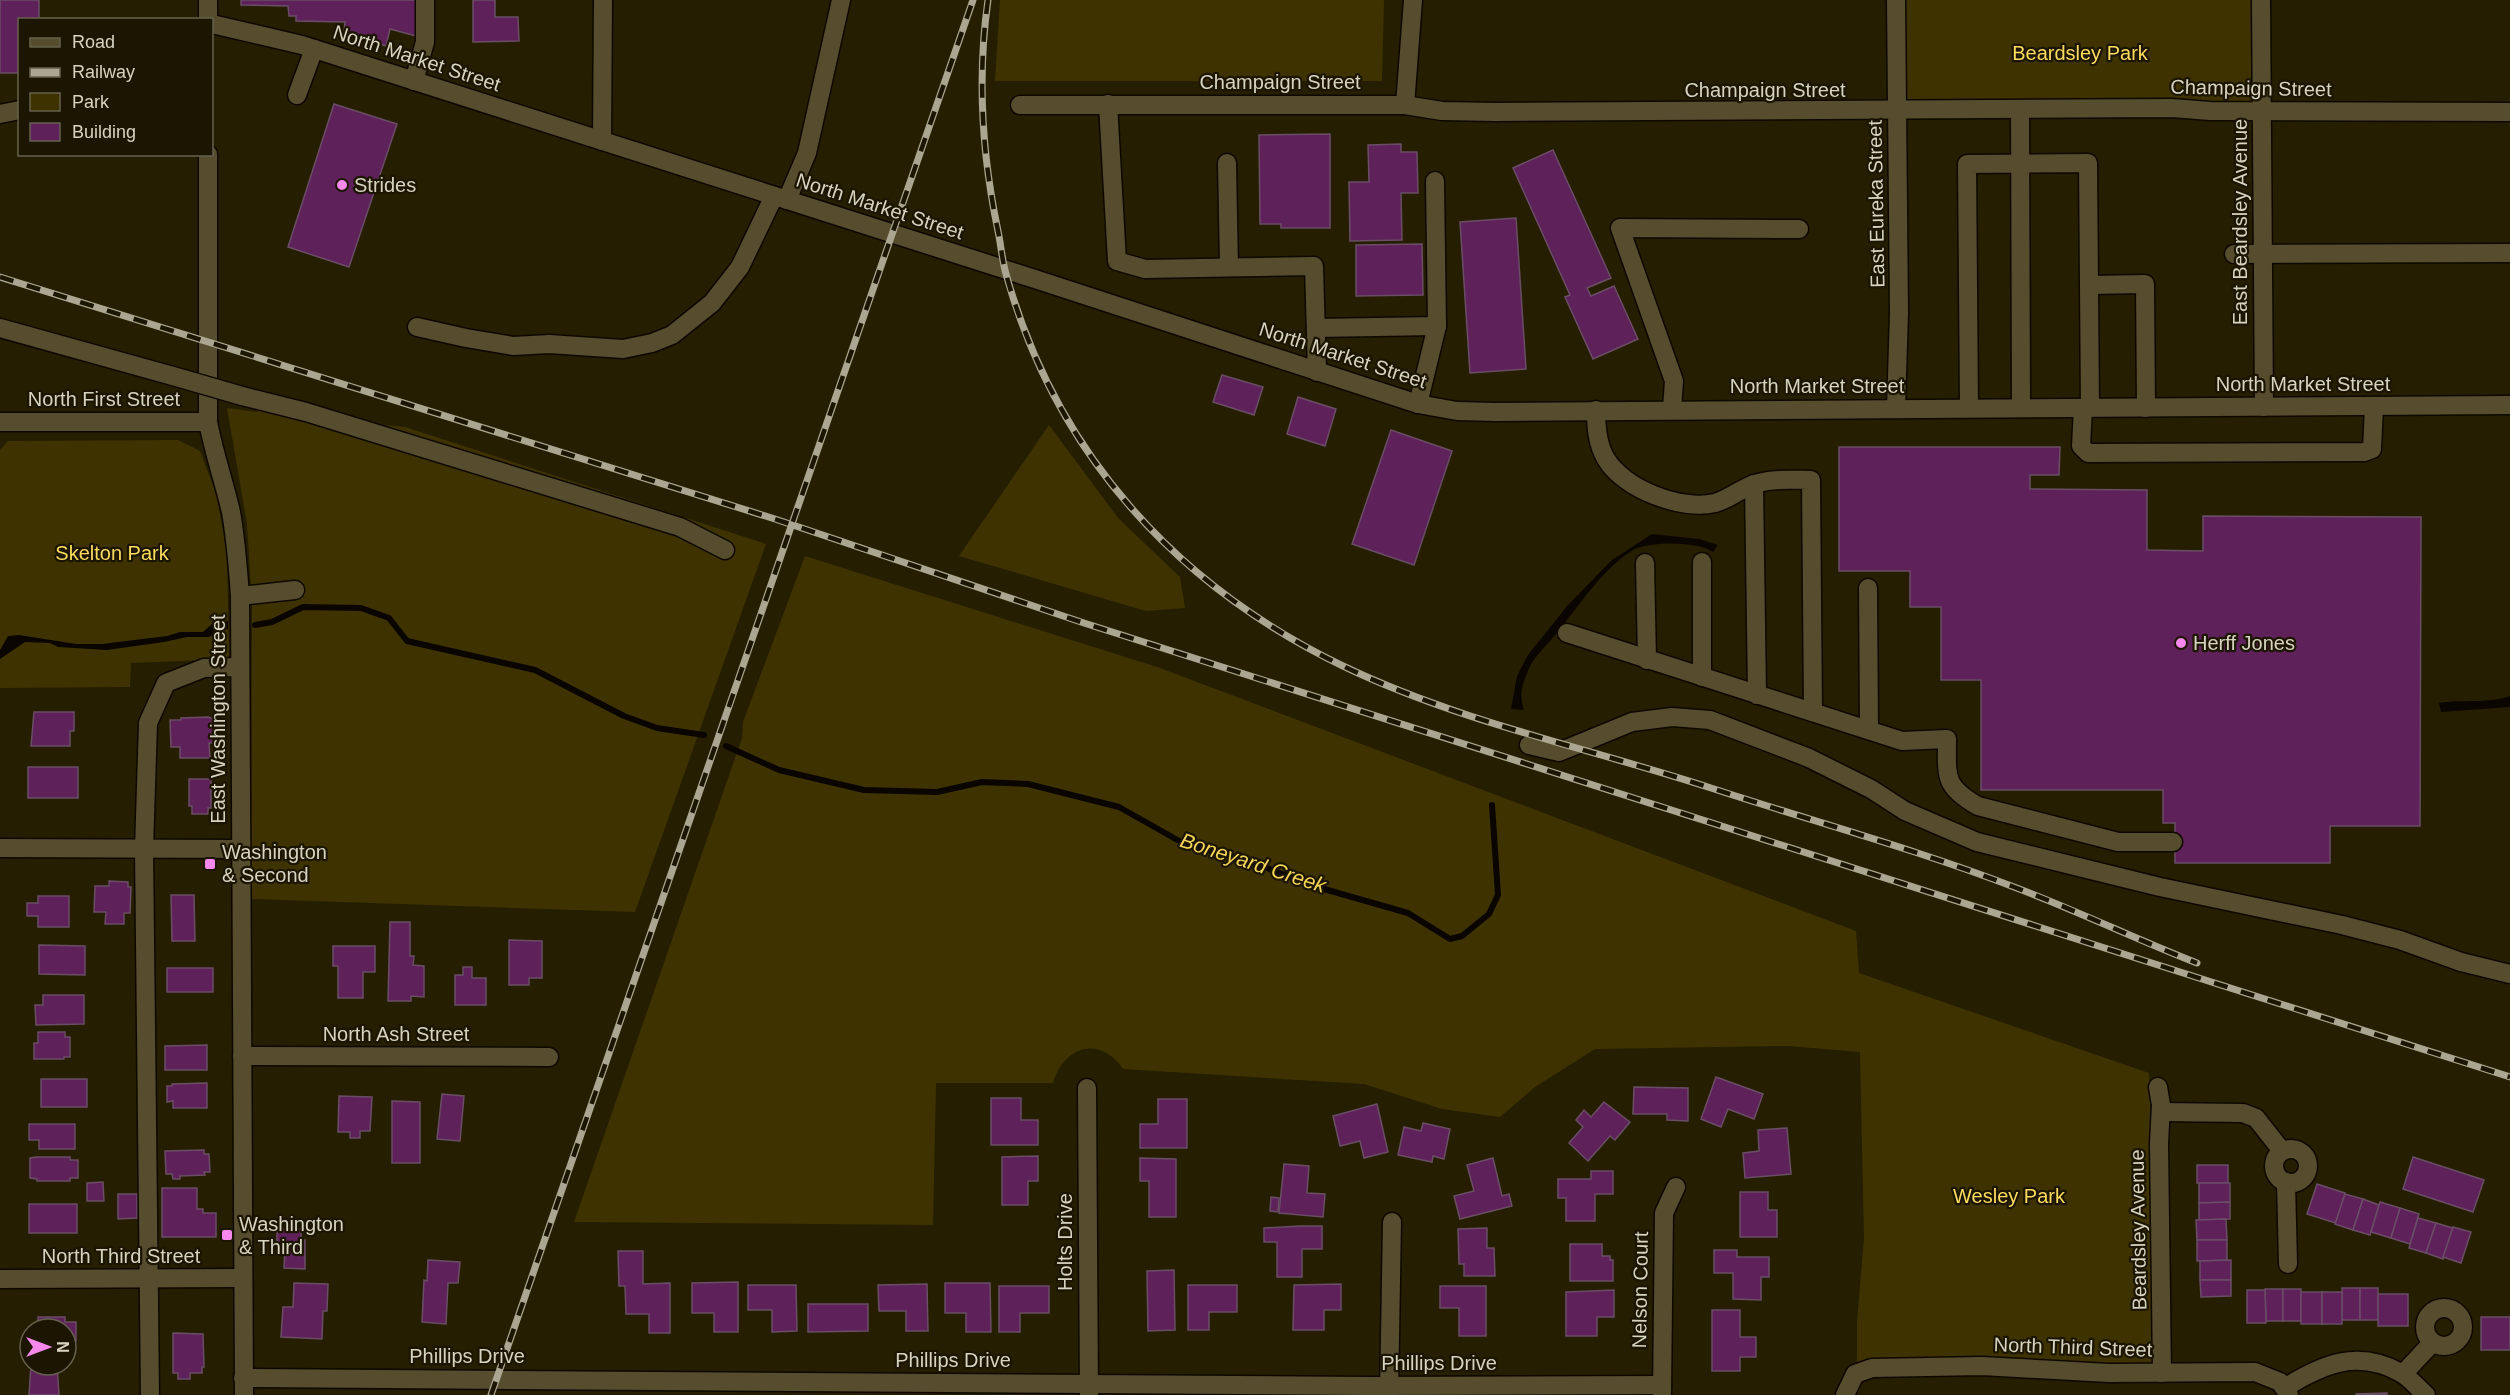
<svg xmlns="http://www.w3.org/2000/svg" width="2510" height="1395" font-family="Helvetica,sans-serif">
<rect width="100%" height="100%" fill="#261e00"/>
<g fill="#3e3300">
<path d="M1000,0H1384L1382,81H995Z"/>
<path d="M1902,0H2257L2259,106H1903Z"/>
<path d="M255,403L297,416L405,427L766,544L635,912L251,899L252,602L247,524L227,408L257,412Z"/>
<path d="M1049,425L1118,518L1180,577L1185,608L1146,611L959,556Z"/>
<path d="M178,440L200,451L216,493L227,553L229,659L131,663L130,687L0,688V450L8,441Z"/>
<path d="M805,556L1160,668L1856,931L1859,973L2149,1073L2162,1373L1857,1365V1322L1864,1238L1860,1052L1788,1046L1595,1049L1535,1087L1500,1117L1442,1109L1364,1084L1123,1069C1100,1035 1064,1046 1053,1083H936L933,1225L574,1222L742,738L743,722Z"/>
</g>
<g fill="#0b0500">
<path d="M1652,534L1699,539L1718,545L1713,552C1698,541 1649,541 1633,550C1602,569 1579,606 1556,634C1548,644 1536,655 1530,666C1523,683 1518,692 1524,710L1511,709L1517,676L1528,655L1568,605L1612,560Z"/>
<path d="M228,621V629L220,631L209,637H187L164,642L107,650L58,647L50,643L25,642L0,659V650L8,636L19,635L76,644H102L167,636L180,632H203L212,624Z"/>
<path d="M2510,696V707L2441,712L2439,703C2462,699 2488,704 2510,696Z"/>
</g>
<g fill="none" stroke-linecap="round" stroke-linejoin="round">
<g stroke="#0b0500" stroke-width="6">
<path d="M255,625L272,622L303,607L361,608L389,618L407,641L535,670L624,716L657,728L704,735"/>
<path d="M726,746L779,770L864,790L937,792L982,782L1028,784L1119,807L1181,842L1252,862L1310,885L1408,913L1450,939L1462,936L1489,914L1498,895L1492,805"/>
</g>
</g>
<g fill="#5e2159" stroke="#694e65" stroke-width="1.5">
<path d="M0,0H39V20H20V73H0Z"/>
<path d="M241,0H416V36L390,29L386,46L344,33L345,22L296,21V16H289L288,6L241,5Z"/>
<path d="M473,0H495V17H518L519,41L473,42Z"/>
<path d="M334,104L397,124L349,267L288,247Z"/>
<path d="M1330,134V228H1281V224H1260L1259,135Z"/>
<path d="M1401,144V152H1417L1418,193H1401L1402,240L1350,241L1349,182H1369L1368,145Z"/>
<path d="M1553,150L1611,278L1587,288L1591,296L1614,286L1638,339L1593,359L1565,297L1570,295L1513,168Z"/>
<path d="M1516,218L1526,369L1470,373L1460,222Z"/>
<path d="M1422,244L1423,295L1356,296V245Z"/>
<path d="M1222,375L1263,387L1254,415L1213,402Z"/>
<path d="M1298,397L1336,409L1325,446L1287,434Z"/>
<path d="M1391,430L1452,451L1414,565L1352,544Z"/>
<path d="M1839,447H2060L2059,475H2030V489L2147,490V550L2203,551V516L2421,517L2420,826H2330V863H2175V823H2163V790H1981V680H1941V607H1910V571H1839Z"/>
<path d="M34,712H74V731H70V746H31Z"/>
<path d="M208,717L214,719L215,743H209L210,758H180V747H171L170,720H181V718Z"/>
<rect x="28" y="767" width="50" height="31"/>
<path d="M189,779H211V808H208V814H192V806H189Z"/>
<path d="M109,881L128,882V887H131L130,913H124V924H105L106,912H94L95,886H109Z"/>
<path d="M171,895H194L195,941H172Z"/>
<path d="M38,896H69V927H38V916H27V903H38Z"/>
<path d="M390,922H410V956H414L413,965L424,966V997L411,996V1001H388Z"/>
<path d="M509,940L542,941V978H529V985H509Z"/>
<path d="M39,945L85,946V975L39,974Z"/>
<path d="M333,946H375V972H363V998H338V966H333Z"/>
<path d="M463,967H472V978H486V1005H455V975H463Z"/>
<rect x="167" y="968" width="46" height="24"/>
<path d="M43,995H84V1024L36,1025L35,1005H43Z"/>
<path d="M38,1032H65V1037H70V1057H64V1059H34V1043H38Z"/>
<path d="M207,1045V1070H165V1046Z"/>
<path d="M1716,1077L1763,1094L1754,1119L1728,1109L1721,1127L1701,1119Z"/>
<rect x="41" y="1079" width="46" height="28"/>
<path d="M207,1083V1108H173V1101L167,1102V1086H172V1084Z"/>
<path d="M1634,1087L1688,1088V1121L1667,1120V1114H1633Z"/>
<path d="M442,1094L464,1096L460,1141L437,1139Z"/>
<path d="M339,1096L372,1097L370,1131H360V1138H350V1132H338Z"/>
<path d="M991,1098H1021V1120H1038V1145H991Z"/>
<path d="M1158,1099H1187V1148H1140V1124H1158Z"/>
<path d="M392,1101L420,1102V1163H392Z"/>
<path d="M1604,1102L1630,1122L1615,1140L1610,1136L1588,1161L1569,1143L1583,1127L1576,1120L1584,1110L1591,1117Z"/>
<path d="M1377,1104L1388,1152L1364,1158L1360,1141L1340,1146L1333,1116Z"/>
<path d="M1423,1123L1450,1129L1444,1159L1433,1156L1432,1162L1398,1155L1404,1127L1421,1131Z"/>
<path d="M29,1124H75V1149H39V1140H29Z"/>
<path d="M1787,1128L1791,1174L1745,1178L1743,1153L1759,1151L1758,1130Z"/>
<path d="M204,1150V1154H209L210,1172H204L205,1175L180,1176V1179H173L172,1174H166L165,1151Z"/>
<path d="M1038,1156V1181H1028V1205H1002V1157Z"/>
<path d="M37,1157H70V1160H78V1178H70V1181H37V1179L30,1178V1158Z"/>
<path d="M2413,1157L2484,1180L2473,1212L2403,1189Z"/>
<path d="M1140,1158L1176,1159V1217H1149V1181H1140Z"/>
<path d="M1493,1158L1502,1196L1509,1194L1512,1206L1460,1219L1454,1196L1474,1191L1467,1165Z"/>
<path d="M1284,1164L1309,1166L1307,1193L1325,1194L1323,1217L1279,1213Z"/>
<rect x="2197" y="1165" width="31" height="18"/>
<path d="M1591,1171H1613V1194H1595V1221H1566V1198H1558V1179H1591Z"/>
<path d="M103,1182L104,1201H87V1183Z"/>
<path d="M2199,1183H2230V1202L2199,1203Z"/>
<path d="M2317,1184L2345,1193L2336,1223L2307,1214Z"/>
<path d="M162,1188H197V1209H203V1213H216V1237H162Z"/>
<path d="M1740,1192H1768V1210H1777V1237H1740Z"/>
<path d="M118,1194H137V1218L118,1219Z"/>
<path d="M2345,1194L2363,1199L2353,1230L2335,1224Z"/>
<path d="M1271,1197L1279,1198L1278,1212L1270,1211Z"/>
<path d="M2363,1199L2379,1205L2370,1235L2353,1230Z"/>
<path d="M2230,1202V1219L2199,1220V1203Z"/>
<path d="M2380,1202L2400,1208L2391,1238L2371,1232Z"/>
<rect x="29" y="1204" width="48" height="29"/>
<path d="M2400,1208L2419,1214L2410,1244L2391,1238Z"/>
<path d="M2418,1218L2436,1223L2426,1253L2409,1248Z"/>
<path d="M2226,1219L2227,1240H2197L2196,1220Z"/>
<path d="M2436,1223L2453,1228L2443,1259L2426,1253Z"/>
<path d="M1300,1226H1322V1249H1302V1277H1277V1242H1264V1228Z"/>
<path d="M2453,1227L2471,1232L2461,1263L2443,1257Z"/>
<path d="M1487,1228V1248H1494L1495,1276H1464V1264H1459L1458,1229Z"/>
<path d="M277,1229H301V1240H305V1269L284,1268L285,1248H277Z"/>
<path d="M2197,1240H2227V1260L2197,1261Z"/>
<path d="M1570,1244H1602V1256H1610V1260H1613V1281H1570Z"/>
<path d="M1714,1250H1737V1257H1769V1277H1761V1300L1733,1299V1273H1714Z"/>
<path d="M618,1251H643V1284L670,1283V1333H649V1314H626L625,1286H619Z"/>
<path d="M428,1260L460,1262L458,1283H448L446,1324L422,1322L424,1280L427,1281Z"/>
<path d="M2231,1260V1280H2200V1261Z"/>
<path d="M1174,1270L1175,1330L1148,1331L1147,1271Z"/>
<path d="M2200,1280H2231V1296L2201,1297Z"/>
<path d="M738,1282V1332H714V1313H692V1283Z"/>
<path d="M294,1283L328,1284L327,1311H323L322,1339L281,1337L283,1307H293Z"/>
<path d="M945,1283H990L991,1332H966V1313H945Z"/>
<path d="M927,1284L928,1331H906V1311H879L878,1285Z"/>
<path d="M1341,1284V1310H1324V1330H1293L1294,1285Z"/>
<path d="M748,1285H796L797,1331L772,1332V1310H748Z"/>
<path d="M1188,1285H1237V1312H1209V1330H1188Z"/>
<path d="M999,1286H1049V1313H1020V1332H999Z"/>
<path d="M1440,1286H1486V1336H1459V1308H1440Z"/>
<rect x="2342" y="1288" width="18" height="32"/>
<rect x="2360" y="1288" width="18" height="32"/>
<path d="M2265,1289H2283V1321H2266Z"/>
<rect x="2283" y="1289" width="18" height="32"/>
<path d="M1614,1290V1317H1597V1336H1566V1292Z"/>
<path d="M2247,1290H2265L2266,1323H2247Z"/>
<rect x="2301" y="1292" width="21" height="32"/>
<rect x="2322" y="1292" width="20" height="32"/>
<rect x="2378" y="1294" width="30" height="32"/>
<path d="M808,1304H868V1331L808,1332Z"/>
<path d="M1712,1310H1740V1337H1756V1357H1740V1371H1712Z"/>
<path d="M38,1317H65V1322H76V1341H66V1329H38Z"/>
<rect x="2481" y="1317" width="29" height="33"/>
<path d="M173,1333L203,1334L204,1367H202V1373H190V1379H178V1373H173Z"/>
<path d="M31,1365H57L59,1395H29Z"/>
<path d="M2387,1393V1395H2356V1394Z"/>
</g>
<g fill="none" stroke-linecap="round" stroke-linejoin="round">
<g stroke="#0e0800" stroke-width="21">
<g id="minor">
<path d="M208,0V20"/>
<path d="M1896,0L1899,313L1896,408"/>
<path d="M2261,0L2264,407"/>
<path d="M212,24L302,45L1038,280L1418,404L1457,411L1495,412L2510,405"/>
<path d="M414,81L425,42V0"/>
<path d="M297,95L314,49"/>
<path d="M1108,104L1117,261L1145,269L1314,266L1317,372"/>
<path d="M1020,105H1405L1442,111L1495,112L2172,108L2210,111L2510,112"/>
<path d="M1405,105L1413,0"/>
<path d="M2020,110L2021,408"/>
<path d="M0,114L20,110"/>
<path d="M602,141L603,0"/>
<path d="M208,154V422C214,453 224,482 231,512C236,540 238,568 240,596L244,1395"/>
<path d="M1227,163L1229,267"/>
<path d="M787,200L807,153L841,0"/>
<path d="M2234,254L2510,253"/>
<path d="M2089,285L2145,284L2146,408"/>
<path d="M417,327L466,338L513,346L549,344L623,349L652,343L672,335L712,303L740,267L774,196"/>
<path d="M0,328L180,378"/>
<path d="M1316,328L1437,326L1435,181"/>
<path d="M242,396L306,412L680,527L725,550"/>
<path d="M1418,404L1437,326"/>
<path d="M1969,408L1967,164L2088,163L2090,408"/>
<path d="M2083,408L2081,446L2088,453L2364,452L2372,449L2374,407"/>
<path d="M1672,409L1674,381L1620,228L1799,229"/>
<path d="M1596,410C1596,426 1597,444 1606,459C1624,489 1681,511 1715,503C1729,499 1739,490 1752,485C1770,478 1792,480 1811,480L1813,712"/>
<path d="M0,422H208"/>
<path d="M1754,484L1757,695"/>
<path d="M1645,563L1647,660"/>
<path d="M1868,588L1869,730"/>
<path d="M240,596L295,590"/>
<path d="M1567,633L1902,741L1947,739C1947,776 1943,786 1978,806L2118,842H2173"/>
<path d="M1702,677V562"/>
<path d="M1529,745L1559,752L1632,722L1672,717L1710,720L1809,758L1871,789L1905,811L1977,842L2160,887L2342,925L2400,940L2461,962L2510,974"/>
<path d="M0,848L240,849"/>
<path d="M242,1056L549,1057"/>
<path d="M2158,1087L2161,1105L2159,1143L2162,1373"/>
<path d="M1087,1088L1089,1395"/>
<path d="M2161,1112L2243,1113L2256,1118L2282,1151"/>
<circle cx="2291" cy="1166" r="17"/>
<path d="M2286,1182L2288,1264"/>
<path d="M0,1279L243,1278"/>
<circle cx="2444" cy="1327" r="19"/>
<path d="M2403,1374L2432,1343"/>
<path d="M243,1378L1366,1386L1662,1385"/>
<path d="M2286,1387C2323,1364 2358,1349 2401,1373C2410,1378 2418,1388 2426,1395"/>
<path d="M150,1395L144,849L148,723L166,683L204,668L239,667"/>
<path d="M1389,1395L1392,1222"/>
<path d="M1662,1395L1664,1213L1676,1187"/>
<path d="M1845,1395L1855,1374L1872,1368L1982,1366L2109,1373L2255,1372L2280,1382L2289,1395"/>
</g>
</g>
<use href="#minor" stroke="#554d2d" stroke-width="18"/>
<g stroke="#aba691" stroke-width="7">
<g id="rail">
<path d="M988,0C977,77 982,155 998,231C1001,245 1002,260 1006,274C1056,454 1176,585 1343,666C1460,722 1588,748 1711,788C1812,821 1915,849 2014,887C2076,910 2135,939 2197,963"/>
<path d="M0,277L775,519L1084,623L2510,1077"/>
<path d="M491,1395L973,0"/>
</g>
</g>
<use href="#rail" stroke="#1b1501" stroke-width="4.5" stroke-dasharray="14" stroke-linecap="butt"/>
<g stroke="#0e0800" stroke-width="21" stroke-linecap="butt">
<path id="minor-bridge" d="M180,378L242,396"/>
</g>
<use href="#minor-bridge" stroke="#554d2d" stroke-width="18"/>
</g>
<g fill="#f788ec" stroke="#1b1501" stroke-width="2">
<circle cx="342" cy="185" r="6"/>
<circle cx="2181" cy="643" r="6"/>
<rect x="204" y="858" width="12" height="12" rx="3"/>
<rect x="221" y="1229" width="12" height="12" rx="3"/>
</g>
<g text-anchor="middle" stroke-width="4.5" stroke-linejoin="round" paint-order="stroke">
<g font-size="20" fill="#fadb5e" stroke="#1b1501">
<text x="2080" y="60">Beardsley Park</text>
<text x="112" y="560">Skelton Park</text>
<text x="2009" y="1203">Wesley Park</text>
</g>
<g font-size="20" fill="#d7d3c1" stroke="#1b1501">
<text transform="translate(417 58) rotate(18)" y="7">North Market Street</text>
<text x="1280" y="89">Champaign Street</text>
<text transform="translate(2251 88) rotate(1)" y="7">Champaign Street</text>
<text x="1765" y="97">Champaign Street</text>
<text transform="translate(1876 204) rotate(-91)" y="7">East Eureka Street</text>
<text transform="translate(880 206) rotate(18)" y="7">North Market Street</text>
<text transform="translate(2240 222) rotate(-90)" y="7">East Beardsley Avenue</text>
<text transform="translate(1343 355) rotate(18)" y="7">North Market Street</text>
<text x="2303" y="391">North Market Street</text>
<text x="1817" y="393">North Market Street</text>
<text x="104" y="406">North First Street</text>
<text transform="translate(218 719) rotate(-90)" y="7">East Washington Street</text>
<text x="396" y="1041">North Ash Street</text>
<text transform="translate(2138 1230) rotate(-91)" y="7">Beardsley Avenue</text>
<text transform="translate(1065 1242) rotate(-90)" y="7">Holts Drive</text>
<text x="121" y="1263">North Third Street</text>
<text transform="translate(1640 1290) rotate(-89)" y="7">Nelson Court</text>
<text transform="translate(2073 1347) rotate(2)" y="7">North Third Street</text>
<text x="467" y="1363">Phillips Drive</text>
<text x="953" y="1367">Phillips Drive</text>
<text x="1439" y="1370">Phillips Drive</text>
</g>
<g font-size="20" fill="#d7d3c1" stroke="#1b1501" text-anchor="start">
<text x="354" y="192">Strides</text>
<text x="2193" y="650">Herff Jones</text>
<text x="222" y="859">Washington<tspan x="222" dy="23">&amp; Second</tspan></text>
<text x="239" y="1231">Washington<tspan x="239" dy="23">&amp; Third</tspan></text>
</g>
<g font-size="21" font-style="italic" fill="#f4d557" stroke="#1b1501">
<text transform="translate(1253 863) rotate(18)" y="7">Boneyard Creek</text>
</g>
</g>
<rect x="18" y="18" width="195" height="138" fill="#1b1501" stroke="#66614e" stroke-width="1.5"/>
<rect x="30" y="38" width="30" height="9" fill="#554d2d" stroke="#66614e" stroke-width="1.5"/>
<text x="72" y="48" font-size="18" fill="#d7d3c1">Road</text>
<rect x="30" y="68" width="30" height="9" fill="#aba691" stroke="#66614e" stroke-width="1.5"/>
<text x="72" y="78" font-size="18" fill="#d7d3c1">Railway</text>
<rect x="30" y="93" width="30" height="18" fill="#3e3300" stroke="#66614e" stroke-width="1.5"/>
<text x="72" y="108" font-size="18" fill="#d7d3c1">Park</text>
<rect x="30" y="123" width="30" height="18" fill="#5e2159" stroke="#66614e" stroke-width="1.5"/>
<text x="72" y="138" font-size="18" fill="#d7d3c1">Building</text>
<g transform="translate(48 1347) rotate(90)"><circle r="28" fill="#1b1501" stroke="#66614e" stroke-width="1.5"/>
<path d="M0-4.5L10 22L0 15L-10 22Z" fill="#f788ec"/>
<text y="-9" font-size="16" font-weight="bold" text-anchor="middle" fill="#d7d3c1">N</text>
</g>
</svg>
